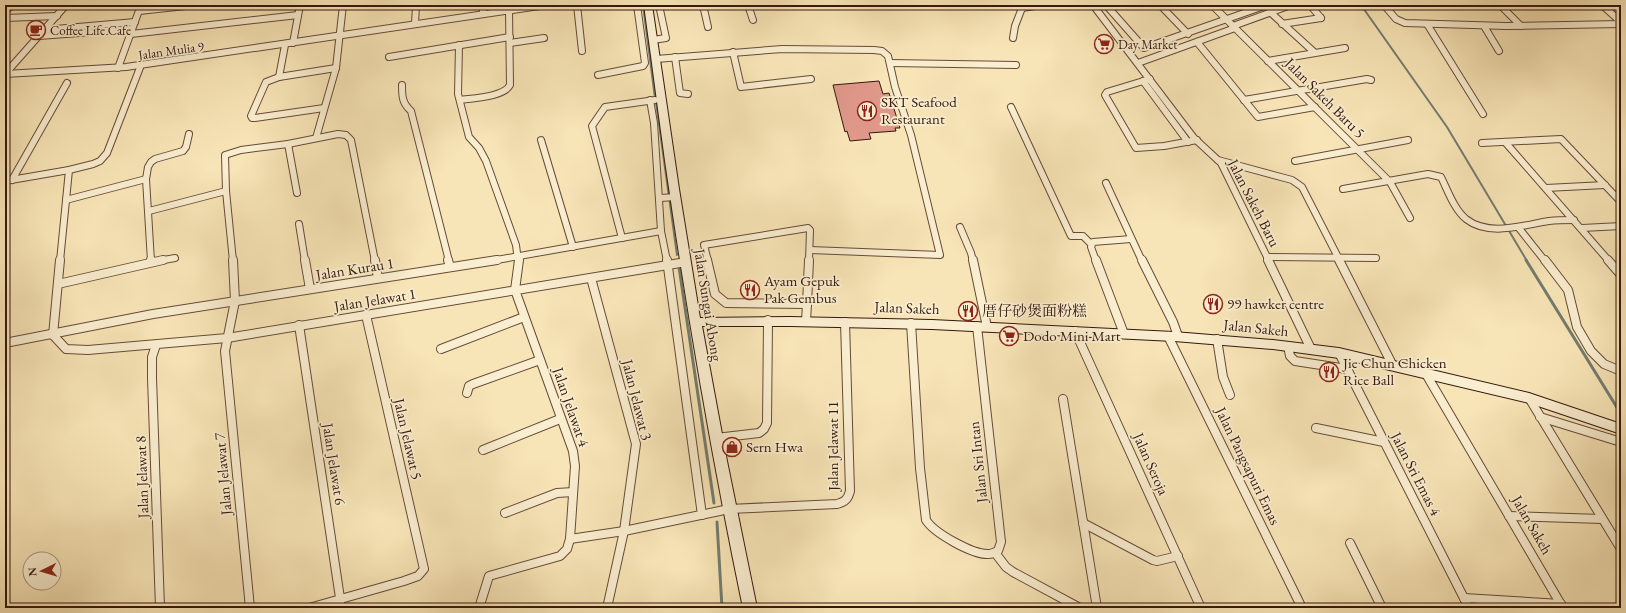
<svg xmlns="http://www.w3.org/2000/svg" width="1626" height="613" font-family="'EB Garamond','Noto Serif SC',serif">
<rect width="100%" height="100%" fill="#f8e5b7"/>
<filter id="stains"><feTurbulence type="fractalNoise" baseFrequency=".005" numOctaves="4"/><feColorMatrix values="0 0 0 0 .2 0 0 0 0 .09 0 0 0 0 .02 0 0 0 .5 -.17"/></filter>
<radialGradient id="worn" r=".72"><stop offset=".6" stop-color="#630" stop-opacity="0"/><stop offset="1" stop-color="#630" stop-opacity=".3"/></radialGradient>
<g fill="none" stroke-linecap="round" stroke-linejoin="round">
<g stroke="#737c70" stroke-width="2">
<path d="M643,5L655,98"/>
<path d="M1361,5L1447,127L1527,261"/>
<path d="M656,102L677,255"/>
</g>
<g stroke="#737c70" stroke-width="3">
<path d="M1526,260L1621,414"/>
<path d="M679,267L714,503"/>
<path d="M717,522L722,608"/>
</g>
</g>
<path fill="#e0988a" stroke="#35180d" d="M879,81L883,94L889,93L900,128H895L896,131L869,133L871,139L850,141L847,131L845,132L833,85Z"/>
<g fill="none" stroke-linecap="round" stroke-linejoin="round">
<g stroke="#664b38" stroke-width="8">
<g id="street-far1">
<path d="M483,5V13"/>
<path d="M577,5L582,51"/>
<path d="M703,5L708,27"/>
<path d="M748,5L753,20"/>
<path d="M1093,5L1194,138L1221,163L1269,261"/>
<path d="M1106,5L1144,48L1267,5"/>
<path d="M1160,5L1188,34"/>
<path d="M1212,5L1390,182L1410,218"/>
<path d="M1310,5L1321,18"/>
<path d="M1384,5L1396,19L1405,23L1506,26L1621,24"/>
<path d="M1500,5L1521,26"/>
<path d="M1602,5L1621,22"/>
<path d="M139,11L195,5"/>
<path d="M5,12L12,5"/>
<path d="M1270,12L1314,52"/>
<path d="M5,18L57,16"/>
<path d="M415,24L416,5"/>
<path d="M1282,24L1321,18"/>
<path d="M1427,24L1483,114"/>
<path d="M1233,26L1291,5"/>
<path d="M1484,26L1499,51"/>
<path d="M44,30L135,22"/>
<path d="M131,34L298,15"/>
<path d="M39,36L132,29"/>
<path d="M1013,38L1015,26L1022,8L1041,5"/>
<path d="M653,40L666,38L659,5"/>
<path d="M1197,42L1258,117L1315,107"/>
<path d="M293,43L300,5"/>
<path d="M510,43L544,38"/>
<path d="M459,45L458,94L469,137L479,148L486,161L516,245L518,261"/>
<path d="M733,52L741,87L811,79"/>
<path d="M389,57L510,37"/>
<path d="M675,57L680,93L688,94"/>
<path d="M656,59L782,49L874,50L882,51L888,56L895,87L911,135L940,255L810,250"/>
<path d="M1268,61L1345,48"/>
<path d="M890,63L1016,65"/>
<path d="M1138,63L1235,28"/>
<path d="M118,68L141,5"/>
<path d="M5,74L126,67L546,5"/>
<path d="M5,74L66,5"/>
<path d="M598,75L643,66L645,63L637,5"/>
<path d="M279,77L285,45"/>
<path d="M1150,79L1107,92L1105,95L1136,148L1164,146L1197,140"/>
<path d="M1143,81L1188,142"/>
<path d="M402,85C402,96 402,103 411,111L449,261"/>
<path d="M460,100C473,98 504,97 510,85L509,10"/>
<path d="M650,100L654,123L661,231L667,261"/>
<path d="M1244,100L1367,79L1371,80"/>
<path d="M1011,107L1071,236H1083L1091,244"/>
<path d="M324,108L255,118H252L251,116L266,82L279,77L336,68"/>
<path d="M316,138L336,68L343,5"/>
<path d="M541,140L573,247"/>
<path d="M1505,142L1609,261"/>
<path d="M1482,143L1561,139L1621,202"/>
<path d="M288,144L297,193"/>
<path d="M1218,160L1292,180L1302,187L1340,261"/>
<path d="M1295,161L1408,140"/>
<path d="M12,180L67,83"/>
<path d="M5,181L69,170L93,164L100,161L107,153L141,65"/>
<path d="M1106,183L1142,261"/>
<path d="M1546,188L1605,185"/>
<path d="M1343,189L1428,174L1441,177C1448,191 1454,209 1466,219C1489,237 1523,225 1549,221C1558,220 1566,220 1574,220"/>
<path d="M660,198L676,197"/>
<path d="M66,200L146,179"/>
<path d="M149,211L226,191"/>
<path d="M299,224L305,261"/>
<path d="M960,227L971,253L973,261"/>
<path d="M1518,227L1545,261"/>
<path d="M1582,228L1621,226"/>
<path d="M622,238L592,126L605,107L655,100"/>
<path d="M1267,257L1376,258"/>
<path d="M60,261L69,170"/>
<path d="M151,261L146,179L148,167L151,162L155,159L183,151L186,147L189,134"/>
<path d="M158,261L175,258"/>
<path d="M233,261L226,191L225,155L241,150L288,144L338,134L346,135L351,140L375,261"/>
<path d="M491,261L661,231"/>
<path d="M708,261L704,245L808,228L810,230L809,261"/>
<path d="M1096,261L1091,247L1093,242L1131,239"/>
</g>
</g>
<g stroke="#664b38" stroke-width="10">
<g id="street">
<path d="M151,260V262"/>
<path d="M233,260L235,301L225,351L250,608"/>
<path d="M305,260L310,289"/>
<path d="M375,260L378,278"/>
<path d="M448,260L450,267"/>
<path d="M667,260L702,515"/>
<path d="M707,260L715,294L726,303L807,304"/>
<path d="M973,260L987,327"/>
<path d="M1096,260L1124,334"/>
<path d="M1142,260L1173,322L1178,336"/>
<path d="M1268,260L1311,349"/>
<path d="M1339,260L1393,366"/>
<path d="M1545,260L1568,290L1577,327L1591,351L1604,364L1621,371"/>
<path d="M1608,260L1621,275"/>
<path d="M591,278L636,444L624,531L607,608"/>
<path d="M58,284L163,260"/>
<path d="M807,304L809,260"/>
<path d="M806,321L807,304"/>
<path d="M911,323L920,468L926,520C934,533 973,555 989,554C992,554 995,552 998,551L1001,542L977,326"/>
<path d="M299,325L340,598V608"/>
<path d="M1075,331L1201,608"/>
<path d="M53,335L66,349L88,350L227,338L686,262"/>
<path d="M53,335L60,260"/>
<path d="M1168,336L1302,608"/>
<path d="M1217,339L1223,377L1230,395"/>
<path d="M5,343L153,314L497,260"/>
<path d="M156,345L152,357V378L160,608"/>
<path d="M1288,346L1290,356L1295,361L1347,369"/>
<path d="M441,349L524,317"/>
<path d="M1339,353L1469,608"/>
<path d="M1426,374L1563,608"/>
<path d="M467,393L469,386L473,384L540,360"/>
<path d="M1529,398L1621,549"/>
<path d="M1063,399L1097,608"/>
<path d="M1540,417L1621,442"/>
<path d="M1316,428L1384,442"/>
<path d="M716,438L759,433L764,429L767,423L768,320"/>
<path d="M483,450L560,419"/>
<path d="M505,513L557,493L573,492"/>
<path d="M1509,516L1602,519"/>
<path d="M1083,523L1153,560L1157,561L1178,556"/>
<path d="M570,539L624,531L729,509L837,504C845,502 848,499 850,491L845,322"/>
<path d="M1350,543L1382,608"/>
<path d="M996,554L1006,567L1013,572L1080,608"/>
<path d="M1464,598L1561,604"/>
<path d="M309,608L404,581L418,576L424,569L366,315"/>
<path d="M479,608L489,576L560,556L567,549L570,539L575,466L573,451L515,290L519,260"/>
</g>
</g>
<g stroke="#35180d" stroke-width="2">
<path id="secondary" d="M644,5H652L679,189L700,318L790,317L932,320L1174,332L1273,340L1339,348L1529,393L1621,424V434L1529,403L1339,358L1273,349L1174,341L932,329L790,326H702L727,461L757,608H743C716,478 693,347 673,215C662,145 654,75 644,5Z"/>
</g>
<use href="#street-far1" stroke="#faeed0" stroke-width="6"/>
<use href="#street" stroke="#faeed0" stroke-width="8"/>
<use href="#secondary" fill="#faeed0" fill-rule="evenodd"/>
</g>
<defs>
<g id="cafe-ring" transform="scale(1)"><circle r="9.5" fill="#faeed0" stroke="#8f2418" stroke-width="1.5"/><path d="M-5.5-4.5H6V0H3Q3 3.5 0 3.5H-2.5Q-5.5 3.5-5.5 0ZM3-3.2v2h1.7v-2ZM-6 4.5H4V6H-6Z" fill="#8f2418"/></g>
<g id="supermarket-ring" transform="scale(1)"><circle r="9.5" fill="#faeed0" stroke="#8f2418" stroke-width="1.5"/><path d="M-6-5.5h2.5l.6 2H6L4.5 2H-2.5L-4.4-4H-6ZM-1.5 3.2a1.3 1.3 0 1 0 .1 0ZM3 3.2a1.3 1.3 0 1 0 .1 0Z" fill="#8f2418"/></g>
<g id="restaurant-ring" transform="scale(1)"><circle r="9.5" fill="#faeed0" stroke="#8f2418" stroke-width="1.5"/><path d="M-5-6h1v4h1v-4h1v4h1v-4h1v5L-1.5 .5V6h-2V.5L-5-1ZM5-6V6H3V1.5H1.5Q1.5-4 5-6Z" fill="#8f2418"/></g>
<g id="shop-ring" transform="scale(1)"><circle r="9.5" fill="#faeed0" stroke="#8f2418" stroke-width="1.5"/><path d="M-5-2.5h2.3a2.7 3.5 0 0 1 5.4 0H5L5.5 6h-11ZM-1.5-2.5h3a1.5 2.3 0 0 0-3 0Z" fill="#8f2418"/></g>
</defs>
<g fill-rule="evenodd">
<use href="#cafe-ring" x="36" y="30"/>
<use href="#supermarket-ring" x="1104" y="44"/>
<use href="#restaurant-ring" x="867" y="111"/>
<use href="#restaurant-ring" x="750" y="290"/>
<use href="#restaurant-ring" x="1213" y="304"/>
<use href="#restaurant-ring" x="968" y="311"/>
<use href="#supermarket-ring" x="1009" y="336"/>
<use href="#restaurant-ring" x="1329" y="372"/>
<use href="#shop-ring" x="732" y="447"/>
</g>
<g text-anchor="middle" stroke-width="3.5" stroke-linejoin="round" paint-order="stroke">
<g font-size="13" fill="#35180d" stroke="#faeed0" text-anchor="start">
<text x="50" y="35">Coffee Life Cafe</text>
<text x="1118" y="49">Day Market</text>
</g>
<g font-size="13" fill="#35180d" stroke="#faeed0">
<text transform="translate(171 50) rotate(-8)" y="5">Jalan Mulia 9</text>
</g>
<g font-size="15" fill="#35180d" stroke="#faeed0">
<text transform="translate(1325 98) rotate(45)" y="5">Jalan Sakeh Baru 5</text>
<text transform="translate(1254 203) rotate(63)" y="5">Jalan Sakeh Baru</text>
<text transform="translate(355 269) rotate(-9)" y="5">Jalan Kurau 1</text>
<text transform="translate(375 300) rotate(-9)" y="5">Jalan Jelawat 1</text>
<text transform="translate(708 305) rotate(81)" y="5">Jalan Sungai Abong</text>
<text transform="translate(907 308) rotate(2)" y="5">Jalan Sakeh</text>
<text transform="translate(1256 328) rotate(6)" y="5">Jalan Sakeh</text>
<text transform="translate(637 400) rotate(76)" y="5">Jalan Jelawat 3</text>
<text transform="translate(571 407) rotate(71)" y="5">Jalan Jelawat 4</text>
<text transform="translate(408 439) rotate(77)" y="5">Jalan Jelawat 5</text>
<text transform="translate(833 446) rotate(-90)" y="5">Jalan Jelawat 11</text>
<text transform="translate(978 462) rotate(-96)" y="5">Jalan Sri Intan</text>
<text transform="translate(334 464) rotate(81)" y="5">Jalan Jelawat 6</text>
<text transform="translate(1151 464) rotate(66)" y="5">Jalan Seroja</text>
<text transform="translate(1248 466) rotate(64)" y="5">Jalan Pangsapuri Emas</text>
<text transform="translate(223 474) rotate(-95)" y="5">Jalan Jelawat 7</text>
<text transform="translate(1416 474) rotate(63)" y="5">Jalan Sri Emas 4</text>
<text transform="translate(142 477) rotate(-92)" y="5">Jalan Jelawat 8</text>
<text transform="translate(1532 525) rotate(60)" y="5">Jalan Sakeh</text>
</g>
<g font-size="15" fill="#35180d" stroke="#faeed0" text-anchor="start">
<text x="881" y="107">SKT Seafood<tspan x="881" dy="17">Restaurant</tspan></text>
<text x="764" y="286">Ayam Gepuk<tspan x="764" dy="17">Pak Gembus</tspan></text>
<text x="1227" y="309">99 hawker centre</text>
<text x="982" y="316">厝仔砂煲面粉糕</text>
<text x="1023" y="341">Dodo Mini Mart</text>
<text x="1343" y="368">Jie Chun Chicken<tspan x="1343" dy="17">Rice Ball</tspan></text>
<text x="746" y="452">Sern Hwa</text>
</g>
</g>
<rect width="1626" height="613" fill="none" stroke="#f8e5b7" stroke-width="20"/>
<rect x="6" y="6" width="1614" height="601" fill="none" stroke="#35180d" stroke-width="2"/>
<rect x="10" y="10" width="1606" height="593" fill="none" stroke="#35180d"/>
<g transform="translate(42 571) rotate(265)"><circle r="19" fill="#faeed0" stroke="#ab9882"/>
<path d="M0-3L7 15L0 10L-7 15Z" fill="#8f2418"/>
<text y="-6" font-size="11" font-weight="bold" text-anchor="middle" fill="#35180d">N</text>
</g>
<rect width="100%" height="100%" filter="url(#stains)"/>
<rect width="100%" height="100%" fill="url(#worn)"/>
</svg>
